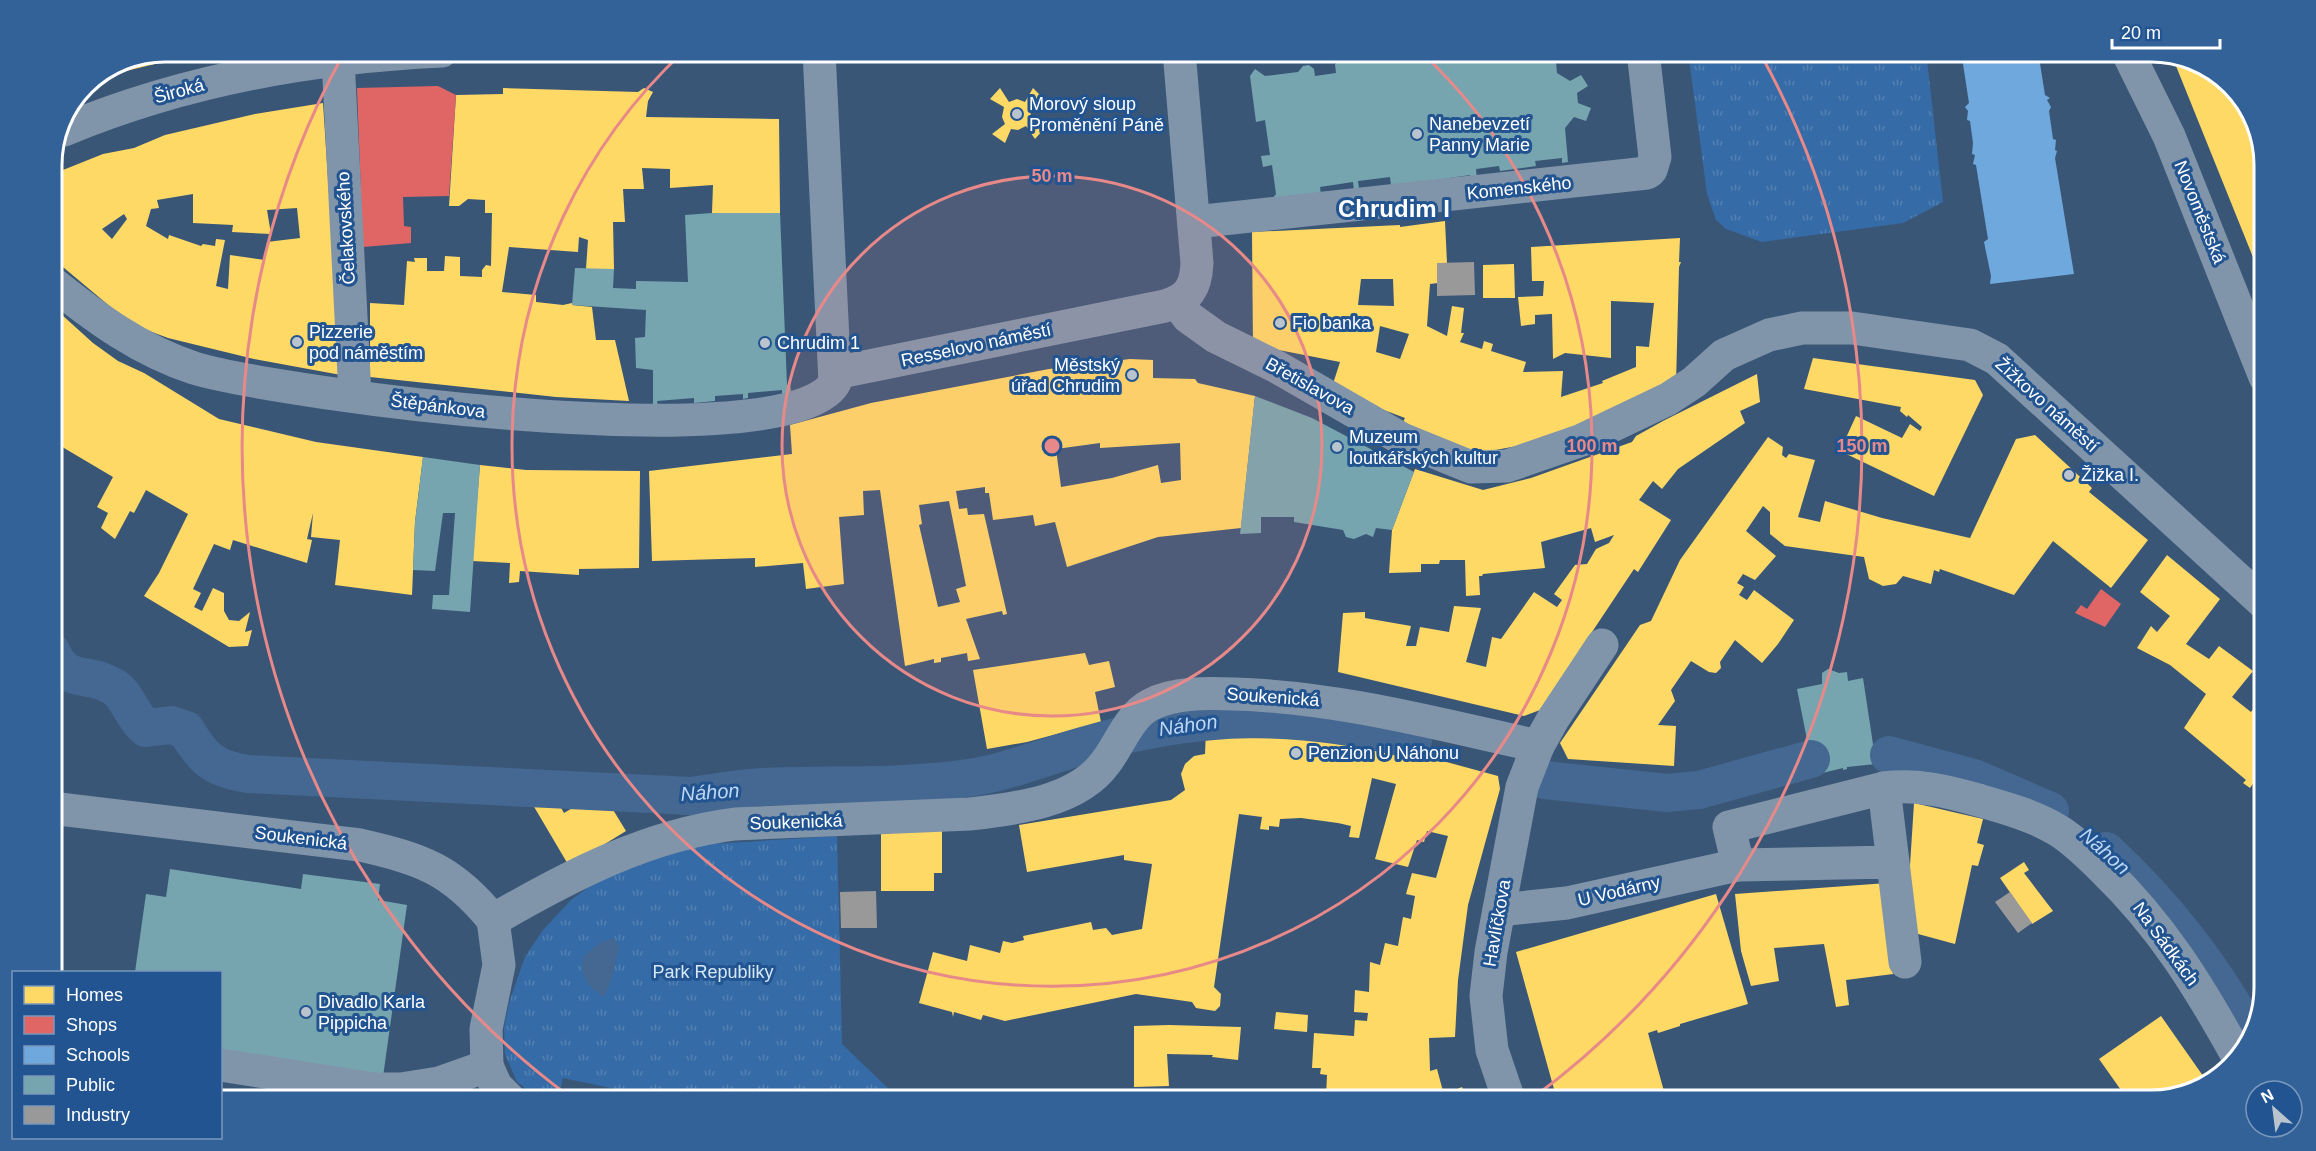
<svg xmlns="http://www.w3.org/2000/svg" width="2316" height="1151" font-family="Helvetica,sans-serif">
<defs>
<pattern id="park-tufts" width="24" height="20" patternUnits="userSpaceOnUse" patternTransform="scale(1.5)"><rect width="24" height="20" fill="#356ba6"/><path d="M3 7l-1-3M5 7V3M7 7l1-3M15 17l-1-3M17 17v-4M19 17l1-3" fill="none" stroke="#5381b3"/></pattern>
</defs>
<rect width="100%" height="100%" fill="#3a5677"/>
<g fill="url(#park-tufts)">
<path d="M1688,51H1926L1943,202L1903,223L1762,242L1726,229L1716,220L1707,194Z"/>
<path d="M837,836L842,1044L895,1095V1100H668L563,1078L558,1100H541L517,1082L505,1054L504,1028L509,1003L525,957L543,930L571,900L607,874L695,845Z"/>
</g>
<path fill="#446891" d="M614,938L619,946L612,978L604,997C588,986 580,978 583,957L601,942Z"/>
<g fill="#ffd966" fill-rule="evenodd">
<path d="M164,51L204,52L126,71L83,87L121,59Z"/>
<path d="M2172,56L2202,63L2246,102L2265,157V287Z"/>
<path d="M503,88L638,92L644,88L653,92L648,101L646,117L779,119L780,213H712L713,185L670,188V169L642,168L644,189H623L625,222H613L614,269H586L588,240L579,237L578,252L509,247L502,292L536,295V302L563,305L572,303V305L592,307L596,340H615L629,401L556,397L370,377V303L404,305L407,261L415,262L414,258H427V271H444L445,256L460,257V276L482,277V270L486,265L491,266L492,213H485V200L468,199L459,206H449L456,95L503,94Z"/>
<path d="M1000,88L1009,102L1017,99L1025,102L1033,88L1043,98L1031,107L1030,123L1043,130L1035,139L1026,126L1018,130L1011,129L1005,143L992,134L1005,124L1002,117L1004,107L990,99Z"/>
<path d="M323,103L341,375L254,359L168,338L131,324L51,257L53,174L103,154L134,148L165,135L255,114ZM193,194V223L233,225L232,232L271,234L267,210L297,208L300,238L267,242L265,260L230,255L228,289L216,286L225,240L216,239L215,246L203,244L201,246L169,235L168,239L146,226L151,209L159,208L157,200ZM124,214L127,219L112,239L102,229Z"/>
<path d="M1445,221L1447,263H1437L1438,283L1430,284L1427,326L1447,336L1452,306L1464,308L1461,333H1464L1460,342L1482,349L1484,341L1493,344L1491,351L1526,362L1523,372L1563,371L1561,397L1603,383L1602,381L1636,367V346L1649,347L1654,303L1611,301V358L1565,353L1553,359L1552,314L1535,315V324L1521,326L1518,297L1543,296L1544,281H1532L1531,247L1680,238L1679,262H1681L1679,267L1676,384L1558,438L1485,452L1482,459L1402,424L1405,418L1331,390L1340,362L1253,345L1252,232L1400,225V227ZM1361,279H1393L1394,306L1358,305ZM1380,326L1409,334L1400,359L1376,352Z"/>
<path d="M1514,264L1515,298H1483V265Z"/>
<path d="M51,305L93,343L118,361L144,373L219,419L316,442L423,457L415,522L412,595L335,585L340,540L311,537L313,513L307,539L312,540L307,563L233,540L230,550L214,544L193,589L201,593L194,607L202,611L213,588L224,593V611L229,620L239,621L250,612L245,632L252,630L248,646L229,647L144,596L159,573L188,514L146,490L134,513L130,511L115,539L101,528L108,513L97,507L113,477L64,448L51,437Z"/>
<path d="M1813,358L1975,380L1983,395L1934,496L1840,451L1856,416L1902,438L1910,424L1920,431L1922,427L1908,415L1907,417L1900,411L1901,407L1804,389Z"/>
<path d="M1130,359L1153,360V378L1195,379L1198,383L1255,396L1241,528L1158,537L1067,567L1055,522L1035,526L1033,515L993,520L989,493H985V487L956,491L959,509L967,508L968,515L984,514L1007,614L1003,615L1002,611L966,619L980,659L968,661L967,653L941,658V662L934,663V659L905,666L880,490L863,491L864,515L839,517L844,584L806,589L803,563L755,567V558L652,561L649,471L792,454L790,425L871,403L1049,369ZM1100,443V448L1180,443L1181,480L1161,483L1158,465L1112,478L1061,487L1056,449ZM949,501L966,586L956,589L960,602L938,607L919,525L922,524L919,505Z"/>
<path d="M1757,374L1760,402L1740,411L1745,423L1678,469L1662,489L1653,481L1639,500L1671,520L1638,572L1634,569L1540,710L1524,716L1338,672L1343,613L1365,612V618L1411,626L1406,646H1416L1420,627L1449,632L1454,606L1481,608L1466,662L1486,667L1492,637L1501,639L1534,592L1557,607L1562,600L1554,594L1575,565L1587,564L1596,549L1609,543L1614,535L1595,542L1591,528L1541,542L1545,568L1483,574L1482,576H1479L1480,595L1466,596L1465,560H1440L1439,564H1421V572L1389,573L1392,530L1415,469L1483,490L1531,478L1632,442L1636,436L1663,421Z"/>
<path d="M2035,435L2092,488L2089,492L2148,540L2111,588L2053,541L2014,595L1940,569L1939,572L1934,570L1931,584L1903,576L1896,584L1883,586L1869,579L1864,557L1785,546L1770,534V512L1763,506L1746,531L1776,556L1755,580L1743,574L1737,583L1744,587L1739,595L1747,600L1754,590L1794,620L1778,644L1762,663L1735,640L1720,662L1721,668L1716,673L1709,672L1691,661L1671,690L1675,701L1658,725L1676,726L1674,766L1568,759L1560,743L1640,625L1651,621L1680,560L1768,437L1783,447L1782,455L1786,458L1789,454L1815,460L1798,517L1820,522L1825,501L1882,518L1970,538L2016,439Z"/>
<path d="M480,465L526,470L640,471L639,568L579,569V575L520,571L519,582L509,583L510,563L472,561Z"/>
<path d="M2167,555L2220,599L2186,644L2209,659L2219,646L2253,671L2232,697L2251,712L2258,703L2265,708L2264,800L2258,796L2263,790L2254,782L2250,788L2243,783L2246,780L2184,728L2206,694L2170,665L2137,648L2151,626L2157,632L2170,616L2140,592Z"/>
<path d="M1085,653L1089,665L1109,661L1115,687L1095,692L1101,722L1027,742L987,749L973,670Z"/>
<path d="M1279,730L1316,733L1380,744L1498,776L1500,789L1468,905L1458,980L1455,1037L1429,1038L1430,1071L1437,1069L1444,1095L1462,1087L1467,1100H1331V1096L1326,1097L1327,1075L1320,1074L1321,1068H1312L1314,1033L1354,1036L1355,1020L1367,1021L1368,1013L1354,1012L1355,990L1369,992L1370,962L1380,965L1385,943L1398,946L1403,917L1411,919L1415,896L1406,894L1412,873L1436,878L1448,836L1427,831L1424,842L1417,840L1408,867L1375,859L1396,784L1372,778L1359,838L1349,837L1351,826L1338,823L1301,818L1280,819L1279,827L1269,826V830L1260,829L1262,817L1239,814L1214,987L1221,994L1220,1006L1215,1011L1196,1008L1192,1002L1136,994L1005,1021L983,1015L981,1020L954,1012L953,1017L952,1012L919,1003L933,952L967,961L970,945L1000,953L1003,941L1012,943L1024,940L1023,936L1091,922L1093,930L1106,928L1112,935L1142,929L1152,864L1124,860V855L1027,872L1019,825L1171,800L1185,790L1181,774L1185,764L1194,756L1205,754L1206,731L1278,735Z"/>
<path d="M604,795L626,831L569,866L533,805L529,806L527,799L533,797L535,803L555,797L564,813L591,797Z"/>
<path d="M1914,803L1983,819L1977,843L1984,845L1978,866L1972,865L1955,944L1907,931L1906,928Z"/>
<path d="M942,830V873H934V891H881V833Z"/>
<path d="M2024,862L2029,870L2024,873L2053,911L2032,924L2000,878Z"/>
<path d="M1887,883L1893,974L1846,980L1849,1005L1836,1007L1824,944L1774,948L1779,981L1751,986L1741,951L1735,894Z"/>
<path d="M1716,894L1748,1004L1680,1024V1026L1658,1033L1657,1030L1648,1033L1665,1095L1646,1100H1557L1516,952Z"/>
<path d="M1276,1012L1308,1015L1307,1032L1274,1029Z"/>
<path d="M2161,1016L2208,1083L2152,1100H2128L2099,1059Z"/>
<path d="M1169,1025L1241,1027L1238,1060L1212,1057L1213,1055L1167,1054L1169,1086L1134,1087V1026Z"/>
<path d="M1762,1089L1765,1100H1726V1099Z"/>
</g>
<g fill="#e06666">
<path d="M438,86L456,95L449,196L403,197L404,226L411,227V243L363,247L357,88Z"/>
<path d="M2101,589L2121,604L2105,627L2075,613L2081,605L2087,609Z"/>
<path d="M2265,678V699L2255,692Z"/>
</g>
<path fill="#6fa8dc" d="M1961,51H2038L2045,95L2050,98L2047,100L2051,107L2049,111L2053,139L2056,140L2055,150L2057,151L2055,158L2074,274L1990,284L1991,276L1984,242L1988,239L1987,233L1976,165L1973,164L1975,155L1972,154L1973,143L1970,121L1967,120L1968,111L1965,107L1969,103Z"/>
<g fill="#76a5af">
<path d="M1413,51H1420V54L1448,51H1555L1557,73L1570,81L1581,75L1588,86L1577,93L1578,103L1591,108L1586,121L1574,117L1565,128L1568,162L1562,163V158L1535,161L1536,166L1500,171L1499,166L1476,169L1477,180L1471,181L1470,175L1436,180L1392,193L1390,177L1358,181L1359,189L1354,190L1353,182L1320,187L1322,202L1268,204L1276,194L1272,165L1263,167L1261,156L1270,155L1265,120L1256,122L1250,76L1255,69L1265,76L1298,72L1303,66L1309,65L1314,69L1315,76L1336,73L1335,64L1353,55L1380,52L1381,59L1414,55Z"/>
<path d="M712,213H780L787,385H790L791,390L788,395H782V390L748,393V398L743,399V394L715,396V401L694,403V398L657,401L658,406H653V370L636,368L635,338L645,337L646,310L572,305L575,268L614,269L613,288L636,289V281L688,282L685,215Z"/>
<path d="M1255,396L1312,418L1414,472L1392,530L1376,528L1373,537L1366,534L1354,539L1346,537L1343,530L1294,522V517H1261V533L1240,534Z"/>
<path d="M423,457L480,465L470,612L432,609L433,595H449L455,513H443L435,571L413,570L415,522Z"/>
<path d="M1828,669L1839,673L1847,672L1848,681L1863,678L1876,764L1847,767V769L1843,770V768L1814,775L1797,689L1822,684V673Z"/>
<path d="M170,869L301,889L303,874L380,884L378,900L407,905L383,1077L220,1052V972H135L146,894L166,897Z"/>
</g>
<g fill="#999">
<path d="M1474,262L1475,295L1437,296V263Z"/>
<path d="M876,891L877,928H841L840,892Z"/>
<path d="M2010,892L2032,923L2018,933L1995,902Z"/>
</g>
<g fill="none" stroke-linecap="round" stroke-linejoin="round">
<g stroke="#446891" stroke-width="38">
<path d="M51,651C67,687 87,670 114,687C128,696 132,717 146,728L171,725L186,730C203,759 214,769 248,774L691,796C715,793 739,788 763,787C831,784 900,788 968,778C1009,772 1046,756 1086,745C1201,712 1297,711 1413,740"/>
<path d="M1889,755L1974,778L2050,811"/>
<path d="M1545,780L1667,793L1699,790L1811,759"/>
<path d="M2106,851C2165,906 2214,968 2252,1039"/>
</g>
<g stroke="#8195aa" stroke-width="33">
<path d="M2127,51L2169,136L2265,377"/>
<path d="M338,59L355,396"/>
<path d="M64,130C184,80 312,57 442,51"/>
<path d="M1195,222L1647,173L1651,170L1655,157L1643,51"/>
<path d="M51,282C96,318 139,350 194,368C280,394 794,463 835,382L819,51"/>
<path d="M1177,302L1188,317L1216,337L1277,367L1402,439L1471,467L1507,466L1582,440L1668,399L1694,382L1724,355L1769,335L1802,328H1852L1970,345L1997,359L2265,604"/>
<path d="M835,373L1165,306C1189,299 1196,287 1197,263L1179,51"/>
<path d="M1884,788C1917,784 1946,791 1978,800C2006,808 2035,816 2059,831C2076,842 2090,856 2104,870C2162,926 2198,985 2237,1055"/>
<path d="M51,808L360,845C421,859 452,869 493,920"/>
<path d="M1893,862L1738,865L1729,827L1884,788L1905,962"/>
<path d="M1499,910L1567,903L1738,865"/>
<path d="M493,920C569,876 647,835 735,824L970,814C1014,809 1078,802 1106,762C1120,744 1129,716 1150,705C1174,692 1208,693 1234,694C1338,697 1437,724 1538,746"/>
<path d="M220,1065L374,1089H401L439,1083L487,1066L496,1086L510,1100"/>
<path d="M487,1066L486,1029L499,965L493,920"/>
<path d="M1509,1100L1492,1050L1486,996L1491,952L1522,787L1538,746L1553,719L1602,645"/>
</g>
</g>
<circle cx="1052" cy="446" r="270" fill="#e88989" fill-opacity=".12"/>
<g fill="none" stroke="#e88989" stroke-width="3">
<circle cx="1052" cy="446" r="270"/>
<path d="M1420 51A540 540 0 1 1 684 51"/>
<path d="M570 1097A810 810 0 0 1 344 53M1760 53A810 810 0 0 1 1534 1097"/>
</g>
<g fill="#bac4cf" stroke="#215490" stroke-width="2">
<circle cx="1017" cy="114" r="6"/>
<circle cx="1417" cy="134" r="6"/>
<circle cx="1280" cy="323" r="6"/>
<circle cx="297" cy="342" r="6"/>
<circle cx="765" cy="343" r="6"/>
<circle cx="1132" cy="375" r="6"/>
<circle cx="1337" cy="447" r="6"/>
<circle cx="2069" cy="475" r="6"/>
<circle cx="1296" cy="753" r="6"/>
<circle cx="306" cy="1012" r="6"/>
</g>
<g text-anchor="middle" stroke-width="6" stroke-linejoin="round" paint-order="stroke">
<g font-size="18" fill="#fff" stroke="#215490">
<text transform="translate(179 91) rotate(-15)" y="6">Široká</text>
<text transform="translate(1519 188) rotate(-6)" y="6">Komenského</text>
<text transform="translate(2200 212) rotate(68)" y="6">Novoměstská</text>
<text transform="translate(346 228) rotate(-93)" y="6">Čelakovského</text>
<text transform="translate(976 345) rotate(-12)" y="6">Resselovo náměstí</text>
<text transform="translate(1310 386) rotate(29)" y="6">Břetislavova</text>
<text transform="translate(2047 405) rotate(42)" y="6">Žižkovo náměstí</text>
<text transform="translate(438 406) rotate(7)" y="6">Štěpánkova</text>
<text transform="translate(1273 697) rotate(4)" y="6">Soukenická</text>
<text transform="translate(796 822) rotate(-2)" y="6">Soukenická</text>
<text transform="translate(301 838) rotate(7)" y="6">Soukenická</text>
<text transform="translate(1619 891) rotate(-13)" y="6">U Vodárny</text>
<text transform="translate(1497 923) rotate(-80)" y="6">Havlíčkova</text>
<text transform="translate(2166 944) rotate(54)" y="6">Na Sádkách</text>
</g>
<g font-size="18" fill="#fff" stroke="#215490" text-anchor="start">
<text x="1029" y="110">Morový sloup<tspan x="1029" dy="21">Proměnění Páně</tspan></text>
<text x="1429" y="130">Nanebevzetí<tspan x="1429" dy="21">Panny Marie</tspan></text>
<text x="1292" y="329">Fio banka</text>
<text x="309" y="338">Pizzerie<tspan x="309" dy="21">pod náměstím</tspan></text>
<text x="777" y="349">Chrudim 1</text>
<text x="1120" y="371" text-anchor="end">Městský<tspan x="1120" dy="21">úřad Chrudim</tspan></text>
<text x="1349" y="443">Muzeum<tspan x="1349" dy="21">loutkářských kultur</tspan></text>
<text x="2081" y="481">Žižka I.</text>
<text x="1308" y="759">Penzion U Náhonu</text>
<text x="318" y="1008">Divadlo Karla<tspan x="318" dy="21">Pippicha</tspan></text>
</g>
<g font-size="18" fill="#d6e7f9" stroke="#215490">
<text x="713" y="978">Park Republiky</text>
</g>
<g font-size="20" font-style="italic" fill="#bdd7f4" stroke="#215490">
<text transform="translate(1188 725) rotate(-8)" y="7">Náhon</text>
<text transform="translate(710 792) rotate(-4)" y="7">Náhon</text>
<text transform="translate(2105 851) rotate(42)" y="7">Náhon</text>
</g>
<g font-size="24" font-weight="bold" fill="#fff" stroke="#215490">
<text x="1394" y="217">Chrudim I</text>
</g>
</g>
<path d="M0 0H2316V1151H0ZM165 62H2151A103 103 0 0 1 2254 165V987A103 103 0 0 1 2151 1090H165A103 103 0 0 1 62 987V165A103 103 0 0 1 165 62Z" fill="#336299" fill-rule="evenodd"/>
<path fill="none" stroke="#fff" stroke-width="3" d="M165 62H2151A103 103 0 0 1 2254 165V987A103 103 0 0 1 2151 1090H165A103 103 0 0 1 62 987V165A103 103 0 0 1 165 62Z"/>
<circle cx="1052" cy="446" r="9" fill="#e88989" stroke="#215490" stroke-width="3"/>
<g font-size="18" text-anchor="middle" font-weight="bold" fill="#e88989" stroke="#215490" stroke-width="6" stroke-linejoin="round" paint-order="stroke">
<text x="1052" y="182">50 m</text>
<text x="1592" y="452">100 m</text>
<text x="1862" y="452">150 m</text>
</g>
<rect x="12" y="971" width="210" height="168" fill="#215490" stroke="#7a98bc" stroke-width="1.5"/>
<rect x="24" y="986" width="30" height="18" fill="#ffd966" stroke="#7a98bc" stroke-width="1.5"/>
<text x="66" y="1001" font-size="18" fill="#ffffff">Homes</text>
<rect x="24" y="1016" width="30" height="18" fill="#e06666" stroke="#7a98bc" stroke-width="1.5"/>
<text x="66" y="1031" font-size="18" fill="#ffffff">Shops</text>
<rect x="24" y="1046" width="30" height="18" fill="#6fa8dc" stroke="#7a98bc" stroke-width="1.5"/>
<text x="66" y="1061" font-size="18" fill="#ffffff">Schools</text>
<rect x="24" y="1076" width="30" height="18" fill="#76a5af" stroke="#7a98bc" stroke-width="1.5"/>
<text x="66" y="1091" font-size="18" fill="#ffffff">Public</text>
<rect x="24" y="1106" width="30" height="18" fill="#999999" stroke="#7a98bc" stroke-width="1.5"/>
<text x="66" y="1121" font-size="18" fill="#ffffff">Industry</text>
<g transform="translate(2274 1109) rotate(332)"><circle r="28" fill="#215490" stroke="#7a98bc" stroke-width="1.5"/>
<path d="M0-4.5L10 22L0 15L-10 22Z" fill="#bac4cf"/>
<text y="-9" font-size="16" font-weight="bold" text-anchor="middle" fill="#ffffff">N</text>
</g>
<path d="M2112 39v9h108v-9" fill="none" stroke="#ffffff" stroke-width="3"/>
<text x="2121" y="39" font-size="18" fill="#ffffff" stroke="#215490" stroke-width="4.5" paint-order="stroke">20 m</text>
</svg>
